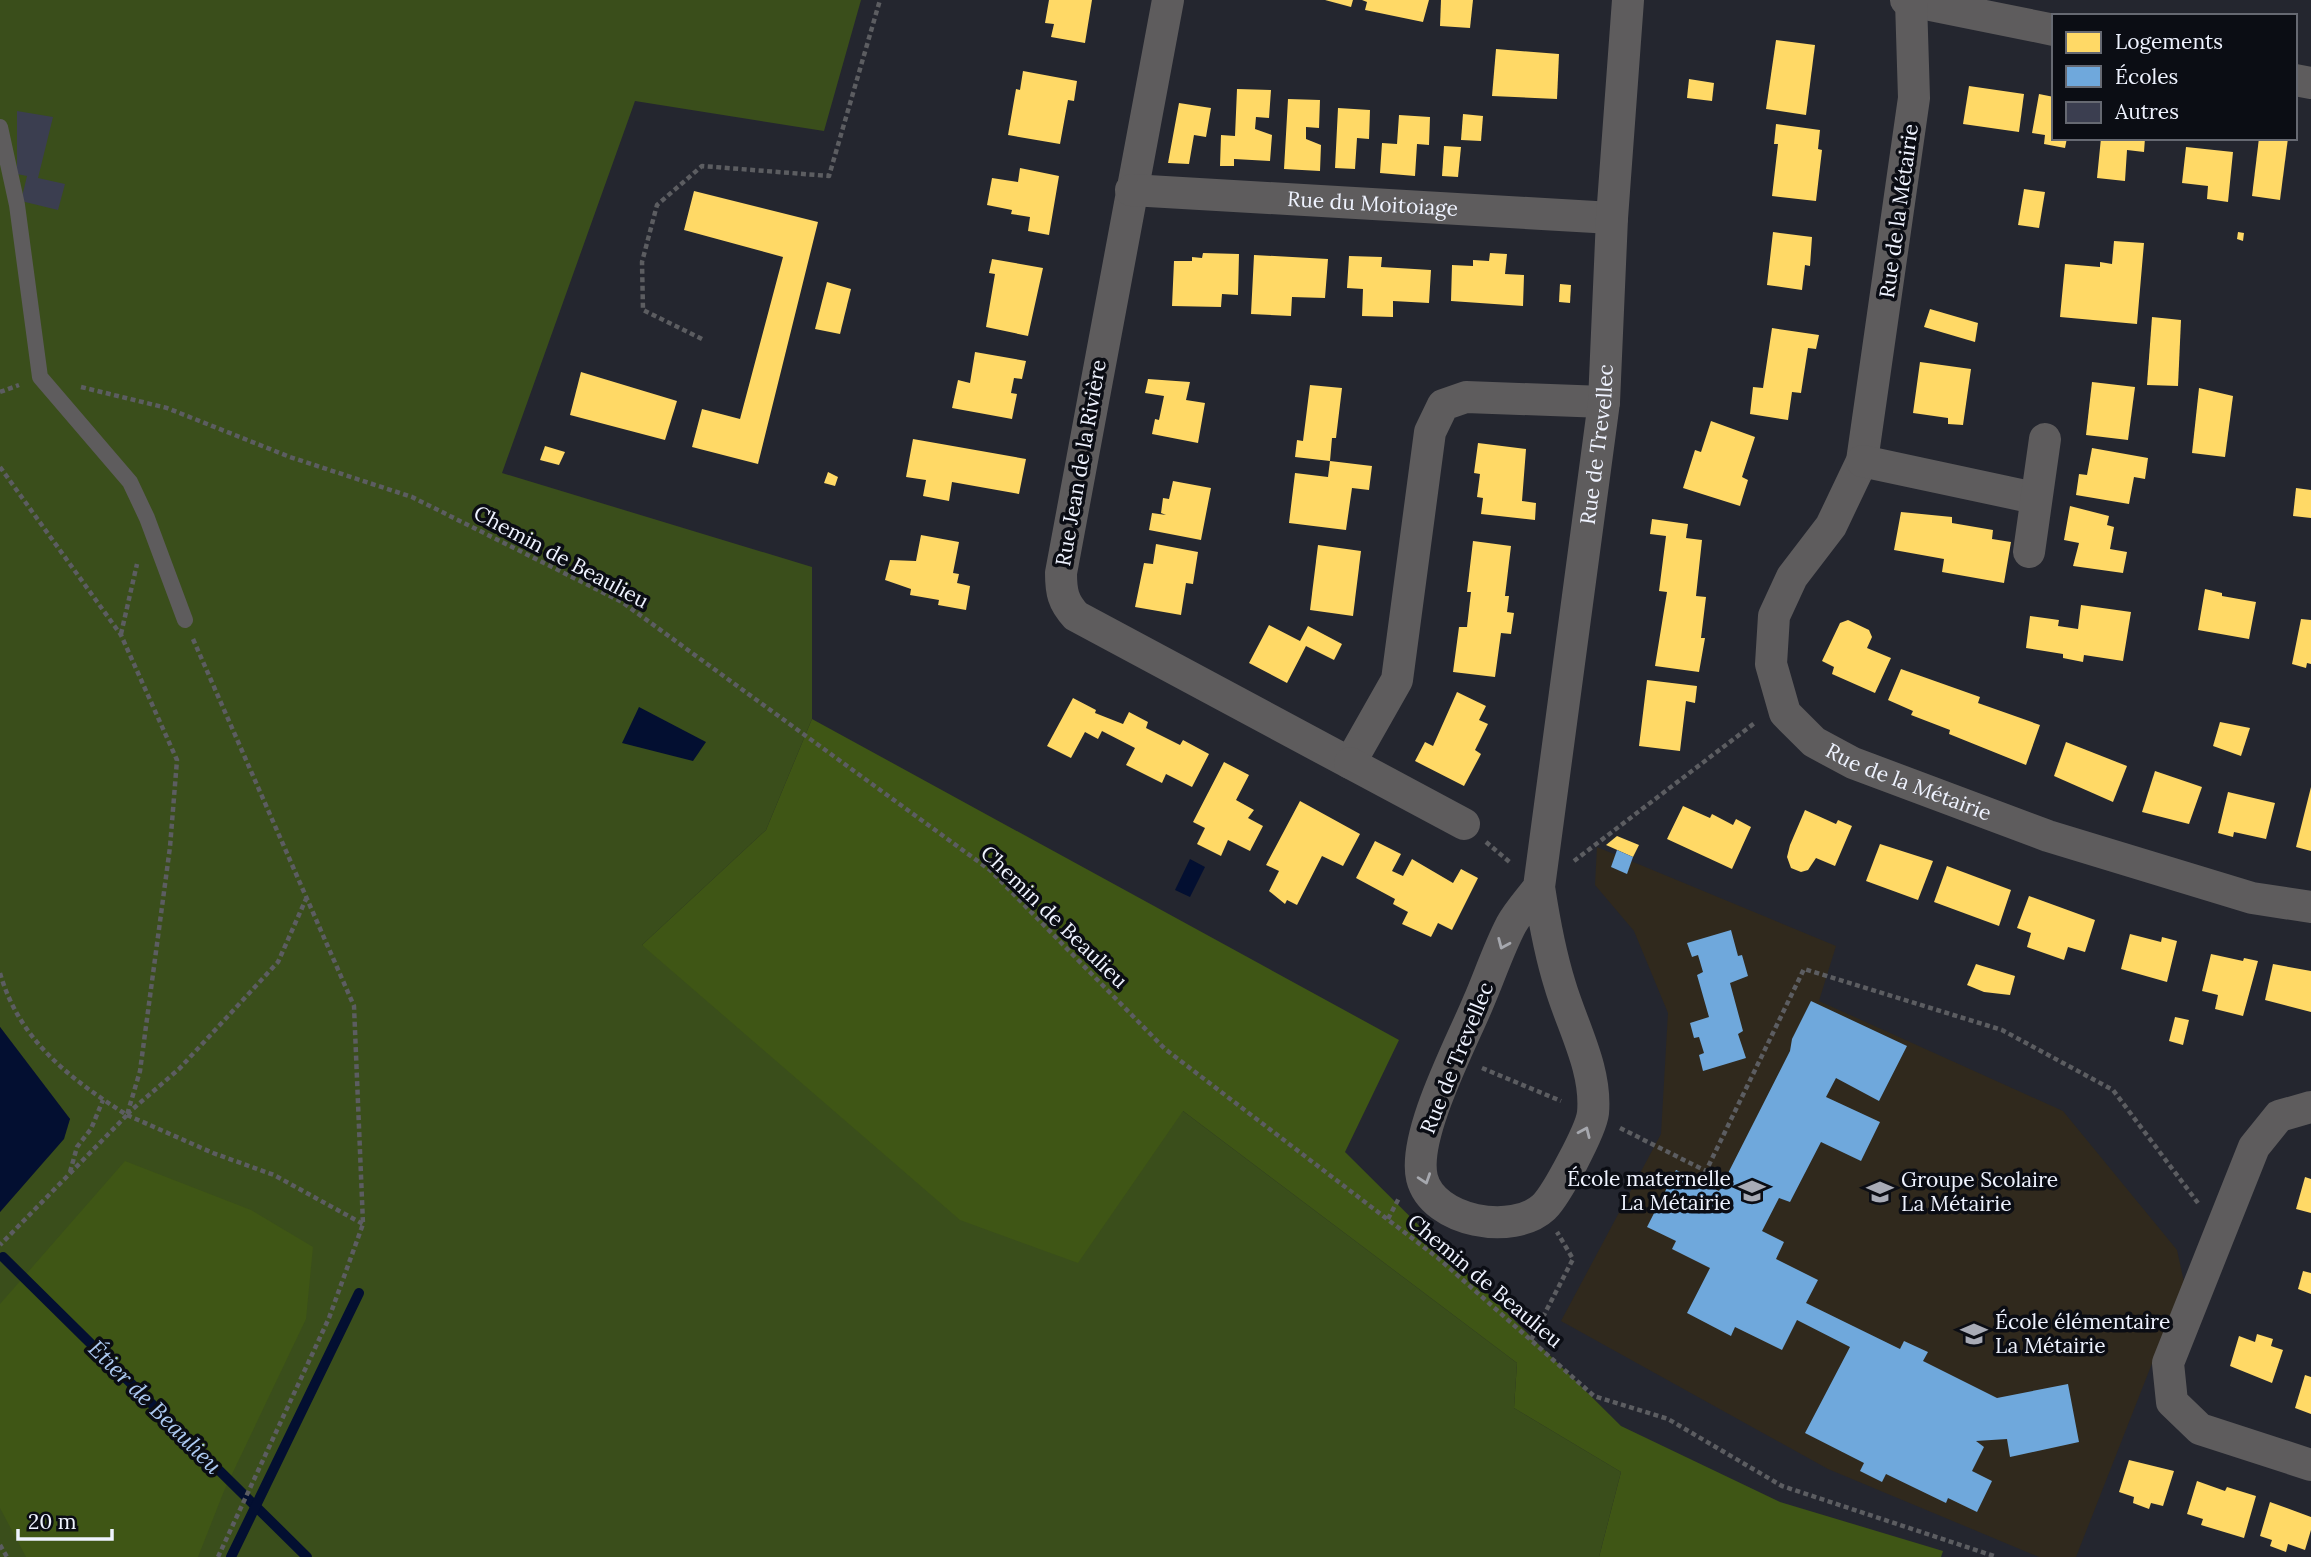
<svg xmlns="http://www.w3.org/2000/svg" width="2311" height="1557" font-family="Lora,serif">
<rect width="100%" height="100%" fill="#24262f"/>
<path fill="#30291d" d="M1597,847L1836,946L1819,1001L2063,1111L2177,1250L2184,1282L2076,1557H2039L1828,1469L1561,1321L1661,1134L1668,1013L1634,931L1595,885Z"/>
<path fill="#3a4e1b" d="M0,0H861L824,131L635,101L502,473L812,567V719L766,830L642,945L1183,1111L1517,1363L1514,1408L1621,1472L1599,1557H0V1212L30,1177L70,1119L0,1027Z"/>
<g fill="#3f5615">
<path d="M812,719L1399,1040L1345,1152L1621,1426L1780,1502L1943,1551L1941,1557H1599L1621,1472L1514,1408L1517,1363L1183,1111L1078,1263L960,1220L642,945L766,830Z"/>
<path d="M125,1161L251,1210L313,1247L306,1319L224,1491L198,1557H26L0,1508V1304Z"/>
</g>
<g fill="#030f31">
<path d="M639,707L706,742L693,761L622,743Z"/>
<path d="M1190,859L1205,867L1190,897L1175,890Z"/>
<path d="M0,1027L70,1119L64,1139L0,1212Z"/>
</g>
<g fill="#ffd966">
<path d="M1049,0H1092L1085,43L1051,37L1054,24L1045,23Z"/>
<path d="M1325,0H1353L1351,7Z"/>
<path d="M1362,0H1429L1423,22L1365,10L1367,2Z"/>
<path d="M1441,0H1473L1470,28L1440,26Z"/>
<path d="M1776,40L1815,45L1806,115L1766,109Z"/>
<path d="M1496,49L1559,54L1557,99L1492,96Z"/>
<path d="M1023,71L1077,81L1074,101L1068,100L1060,144L1008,135L1016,89L1020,90Z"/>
<path d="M1689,79L1714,83L1712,101L1687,98Z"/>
<path d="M1969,86L2024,94L2019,132L1963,124Z"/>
<path d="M1237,89L1271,90L1269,118L1256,117L1255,129L1272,135L1270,161L1234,159V166H1220L1221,135L1235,136Z"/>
<path d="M2039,94L2054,97V138H2067L2065,148L2044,144L2045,135L2032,133Z"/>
<path d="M1288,99L1320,100L1319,128L1306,127V139L1321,145L1320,171L1284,169Z"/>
<path d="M1179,103L1211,108L1206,137L1194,135L1189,164L1168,163Z"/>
<path d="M1338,108L1370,110L1369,139L1357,138L1355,169L1335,168Z"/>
<path d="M1463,114L1483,116L1481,141L1461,140Z"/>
<path d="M1399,115L1430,117L1429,145L1417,144L1415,176L1380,173L1382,143L1397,144Z"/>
<path d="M1776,124L1820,130L1818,149L1822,150L1816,201L1772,196L1778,144H1774Z"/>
<path d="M2101,138H2145L2144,152L2127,150L2125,181L2097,178Z"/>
<path d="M2259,138H2288L2280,200L2252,196Z"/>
<path d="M1444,146L1461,147L1458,177L1442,176Z"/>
<path d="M2186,147L2233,152L2228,202L2207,199L2208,186L2182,183Z"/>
<path d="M1020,168L1059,176L1049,235L1028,231L1030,217L1011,214L1012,210L987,205L992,178L1018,182Z"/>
<path d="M2024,189L2045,192L2039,228L2018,225Z"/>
<path d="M694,191L818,222L758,464L692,447L702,409L740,419L783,257L684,230Z"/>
<path d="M1773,232L1812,237L1810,266L1805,265L1802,290L1767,285Z"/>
<path d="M2238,232L2244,233L2243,241L2237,239Z"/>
<path d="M2114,241L2144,243L2137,324L2060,317L2065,264L2100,267V262L2112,264Z"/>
<path d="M1203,253L1239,254L1238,295L1222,294L1221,307L1172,306L1174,261H1192V257L1202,258Z"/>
<path d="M1490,253L1507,254L1505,274L1524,275L1523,306L1451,301L1452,265L1473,266V260L1489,261Z"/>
<path d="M1254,255L1328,259L1325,298L1292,297L1291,316L1251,314Z"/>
<path d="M1349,256L1382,257L1381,267L1431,270L1429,303L1393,301V317L1362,316L1363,289L1347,288Z"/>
<path d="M992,259L1043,268L1028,336L986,327L995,274L989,273Z"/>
<path d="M827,282L851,289L840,334L815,329Z"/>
<path d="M1560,284L1571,285L1570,303L1559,302Z"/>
<path d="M1930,309L1978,323L1975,342L1924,327Z"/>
<path d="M2152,317L2181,320L2178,386L2147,385Z"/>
<path d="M1772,328L1819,335L1816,349L1808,348L1801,393L1792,392L1788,420L1750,414L1753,387L1763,388Z"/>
<path d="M975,352L1026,361L1022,379L1014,378L1011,393L1017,394L1012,419L952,408L958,380L970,383Z"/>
<path d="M1920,362L1971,369L1963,425L1948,424V418L1913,413Z"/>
<path d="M581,372L677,401L665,440L570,415Z"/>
<path d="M1148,379L1190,382L1186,400L1205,403L1198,443L1152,434L1155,419L1159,420L1164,396L1145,393Z"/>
<path d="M2092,382L2135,387L2128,440L2086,435Z"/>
<path d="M1310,385L1342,388L1336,438H1332L1330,461L1372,466L1369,490L1352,488L1346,530L1289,523L1295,473L1328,477L1330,461L1295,457L1297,440L1303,441Z"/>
<path d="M2199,388L2233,396L2225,457L2192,453Z"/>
<path d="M1711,421L1755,437L1742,477L1748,480L1740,506L1683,488L1695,450L1701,452Z"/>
<path d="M913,439L1026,459L1019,494L952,482L949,501L923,496L926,480L906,477Z"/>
<path d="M1478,443L1526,449L1522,501L1536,503L1535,520L1481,514L1483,498L1477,497L1480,474L1474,473Z"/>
<path d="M545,446L565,452L559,465L540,460Z"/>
<path d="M2092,448L2148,458L2145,479L2134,477L2129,504L2076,495L2079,474L2087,475Z"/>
<path d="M828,472L838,477L835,486L824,483Z"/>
<path d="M1173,481L1211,488L1201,540L1149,530L1152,513L1166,515L1161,513L1163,498L1169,499Z"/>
<path d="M2296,488L2311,490V518L2293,516Z"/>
<path d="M2070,506L2109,516L2107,525L2114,527L2110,549L2127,552L2123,573L2073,566L2079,543L2064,540Z"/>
<path d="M1901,512L1952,517V523L1993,530L1992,539L2011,542L2004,583L1942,572L1944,559L1894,550Z"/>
<path d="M1652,519L1688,524L1686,538L1702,540L1696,596L1706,597L1701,638H1705L1699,672L1655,666L1667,592L1659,591L1666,536L1650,534Z"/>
<path d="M921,535L959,542L953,573L959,574L957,583L970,586L966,610L938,605L939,600L910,595L911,589L885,580L890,560L916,561Z"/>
<path d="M1473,541L1511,546L1505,596H1509L1507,612L1514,613L1511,634L1501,633L1495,677L1453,672L1459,627H1467L1471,592H1467Z"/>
<path d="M1156,544L1198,552L1193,584L1186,583L1181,615L1135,607L1144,563L1153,564Z"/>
<path d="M1318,545L1361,551L1353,616L1310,610Z"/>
<path d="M2205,589L2222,593V596L2256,602L2249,639L2198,630Z"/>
<path d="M2081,605L2131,612L2123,661L2084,655L2083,662L2063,658V654L2026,648L2030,616L2059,620L2058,626L2078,629Z"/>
<path d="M2301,619L2311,620V664L2307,663L2306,668L2292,664Z"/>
<path d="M1848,620L1869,630L1872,637L1867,648L1891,658L1875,693L1832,674L1834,667L1822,661L1840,623Z"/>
<path d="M1269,625L1300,641L1308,626L1342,644L1334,660L1306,646L1287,683L1249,663Z"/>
<path d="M1901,669L1980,697L1978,703L2040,725L2026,765L1949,734L1950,730L1911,715L1913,711L1888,700Z"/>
<path d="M1647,680L1697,686L1695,703L1686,701L1680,751L1639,746Z"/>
<path d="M1457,692L1486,706L1479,720L1488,724L1475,750L1481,754L1464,786L1415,761L1425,742L1433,746Z"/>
<path d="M1073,698L1096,710L1095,713L1123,724L1129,712L1148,722L1146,728L1180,745L1183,740L1209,754L1192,787L1166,774L1162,783L1126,765L1135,748L1102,731L1098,739L1085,732L1071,758L1047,746Z"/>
<path d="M2220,722L2250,728L2241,756L2213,746Z"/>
<path d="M2066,742L2127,766L2113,802L2054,776Z"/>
<path d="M1224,762L1249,775L1236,800L1254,810L1248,818L1263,826L1250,851L1228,840L1221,856L1197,844L1205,828L1193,822Z"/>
<path d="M2155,771L2202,787L2189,824L2142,812Z"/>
<path d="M2311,787V851L2296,847Z"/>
<path d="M2228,792L2275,803L2266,839L2234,832L2233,837L2218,833Z"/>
<path d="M1300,801L1360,834L1343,866L1322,856L1297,905L1287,900L1285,904L1269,891L1279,871L1266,865Z"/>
<path d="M1683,806L1710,818L1712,814L1733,825L1736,819L1751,827L1732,869L1667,839Z"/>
<path d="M1805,810L1836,824L1838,820L1852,826L1835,866L1816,858L1808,870L1801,872L1791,868L1787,857L1790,845Z"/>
<path d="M1617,836L1639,845L1633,857L1606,845Z"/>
<path d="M1375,841L1401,854L1392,871L1403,876L1412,859L1453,883L1461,869L1478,878L1452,930L1438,923L1431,937L1402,924L1408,912L1393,904L1395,899L1356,878Z"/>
<path d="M1880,844L1933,861L1918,900L1866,881Z"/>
<path d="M1947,866L2011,890L1999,926L1934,902Z"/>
<path d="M2029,896L2095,920L2085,952L2068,947L2064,960L2027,947L2031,933L2017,928Z"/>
<path d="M2130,934L2161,942L2162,937L2177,941L2167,982L2121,969Z"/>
<path d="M2211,954L2243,961L2244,958L2258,961L2243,1016L2215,1009L2218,995L2202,991Z"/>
<path d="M1976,964L2015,976L2010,995L1984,992L1967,985Z"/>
<path d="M2273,964L2311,971V1012L2265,1000Z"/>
<path d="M2175,1017L2189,1020L2183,1045L2169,1041Z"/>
<path d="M2305,1177L2311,1179V1213L2296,1209Z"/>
<path d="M2303,1271L2311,1273V1294L2298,1289Z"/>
<path d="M2257,1334L2273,1339L2271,1346L2283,1350L2272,1383L2230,1366L2239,1336L2255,1342Z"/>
<path d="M2305,1375L2311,1377V1414L2295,1408Z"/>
<path d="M2129,1460L2174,1471L2163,1506L2151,1503L2149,1509L2133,1503L2134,1497L2119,1492Z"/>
<path d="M2197,1481L2225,1491L2227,1487L2256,1496L2244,1538L2201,1525L2203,1519L2187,1514Z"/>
<path d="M2270,1502L2311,1517V1530L2305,1550L2288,1544L2286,1552L2270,1546L2272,1540L2260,1536Z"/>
</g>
<g fill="#6fa8dc">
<path d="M1617,850L1633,857L1627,874L1611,867Z"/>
<path d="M1731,930L1738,956L1742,955L1748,976L1730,983L1743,1031L1738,1034L1746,1058L1703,1071L1699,1055L1704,1053L1699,1037L1694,1038L1690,1023L1709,1017L1697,975L1703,972L1698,955L1692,957L1687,943Z"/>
<path d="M1811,1001L1907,1046L1879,1101L1836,1078L1826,1097L1880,1122L1861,1161L1821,1142L1790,1202L1779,1198L1762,1231L1784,1242L1776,1259L1818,1280L1806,1303L1900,1349L1904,1341L1928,1352L1923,1361L1997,1398L2068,1384L2079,1442L2010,1457L2007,1439L1976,1441L1984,1447L1972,1471L1992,1481L1977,1512L1948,1498L1946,1503L1886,1474L1882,1482L1860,1471L1864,1463L1805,1433L1850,1347L1797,1320L1782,1350L1735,1327L1731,1336L1687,1313L1710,1268L1672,1249L1676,1241L1647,1227L1676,1170L1719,1191L1790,1051L1792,1039Z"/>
</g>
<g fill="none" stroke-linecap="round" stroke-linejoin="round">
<g stroke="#030f31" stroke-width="10">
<path d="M3,1257L307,1557"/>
<path d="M231,1557L359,1293"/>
</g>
</g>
<path fill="#3b3e50" d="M17,111L53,117L38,178L65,184L58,210L21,201L27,176L17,174Z"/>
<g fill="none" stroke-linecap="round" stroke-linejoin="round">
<g stroke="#5c5d61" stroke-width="4.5" stroke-dasharray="5 3.5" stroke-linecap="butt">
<path d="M702,339L643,310L642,262L657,205L702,166L829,176L880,0"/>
<path d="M81,387L167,408L290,457L412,497L622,602L990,870L1165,1049L1438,1258L1594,1396L1668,1419L1782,1486L1997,1557"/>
<path d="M0,392L19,385"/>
<path d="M0,467L121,635L177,760L170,847L140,1071L127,1115"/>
<path d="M121,634L137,564"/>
<path d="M193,639L354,1006L363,1224L329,1318L218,1557"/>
<path d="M1486,842L1512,864"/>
<path d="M1574,861L1756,722"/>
<path d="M0,973C19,1040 70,1079 127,1115L0,1245"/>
<path d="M1482,1068L1561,1101"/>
<path d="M127,1114L179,1069L278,962L306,899"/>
<path d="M127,1115L213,1153L274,1175L363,1224"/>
<path d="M1620,1128L1706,1171L1804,969L2002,1030L2113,1090L2198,1203"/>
<path d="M70,1172L77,1147L91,1129L103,1100"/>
<path d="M1388,1219L1399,1198"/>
<path d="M1531,1340L1573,1259L1557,1232"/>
<path d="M0,1545L7,1557"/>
</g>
<path stroke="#5e5c5d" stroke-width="16" d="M0,127L17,205L40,377L130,482L147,518L185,620"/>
<g stroke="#5e5c5d" stroke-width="32">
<path d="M1168,0L1061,573C1061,592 1063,602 1076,616L1350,763L1397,680L1430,432L1443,405L1466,397L1604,402"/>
<path d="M1906,0L2054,30"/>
<path id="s1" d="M1911,1L1914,98L1862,461L1831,526L1792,577L1774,616L1771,664L1785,713L1814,742L1853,763L2048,836L2252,898L2311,907"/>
<path d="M2295,80L2311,83"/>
<path id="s2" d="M1131,190L1612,218"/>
<path d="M1862,461L2035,498"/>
<path d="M2029,552L2045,439"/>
<path d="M1350,763L1464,824"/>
<path id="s3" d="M1539,887C1530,899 1518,912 1511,925C1498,950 1489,978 1478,1003C1461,1044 1412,1136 1422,1178C1433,1222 1513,1236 1544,1207C1557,1194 1591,1130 1593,1113C1597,1069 1572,1026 1560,985C1550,953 1544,920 1539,887L1604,402L1612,218L1628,0"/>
<path d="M2311,1107L2279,1116L2254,1147L2168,1363L2172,1402L2200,1429L2311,1465"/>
</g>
</g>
<defs><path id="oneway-chevron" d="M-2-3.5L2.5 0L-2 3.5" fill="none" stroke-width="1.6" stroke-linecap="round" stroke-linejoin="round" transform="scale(1.75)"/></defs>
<g stroke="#a6a8ae">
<use href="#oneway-chevron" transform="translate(1503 944) rotate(113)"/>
<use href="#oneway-chevron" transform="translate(1585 1132) rotate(-66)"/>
<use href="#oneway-chevron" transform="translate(1425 1179) rotate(71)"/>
</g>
<defs>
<g id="school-bare" transform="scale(2.1)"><path d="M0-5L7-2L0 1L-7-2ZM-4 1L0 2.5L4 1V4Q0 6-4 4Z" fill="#a8abb6" stroke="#0b0d14" stroke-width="2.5" paint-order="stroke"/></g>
</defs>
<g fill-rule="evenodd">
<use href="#school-bare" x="1752" y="1191"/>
<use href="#school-bare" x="1880" y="1192"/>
<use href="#school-bare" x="1974" y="1334"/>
</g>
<g text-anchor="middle" stroke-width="7" stroke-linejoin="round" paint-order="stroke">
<g font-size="21" fill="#eff3ff" stroke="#0b0d14">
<text dy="7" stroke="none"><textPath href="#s2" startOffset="242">Rue du Moitoiage</textPath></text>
<text transform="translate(1899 211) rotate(-82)" y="7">Rue de la Métairie</text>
<text dy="7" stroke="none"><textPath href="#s3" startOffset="1248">Rue de Trevellec</textPath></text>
<text transform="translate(1081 463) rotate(-80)" y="7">Rue Jean de la Rivière</text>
<text transform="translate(561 557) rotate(28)" y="7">Chemin de Beaulieu</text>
<text dy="7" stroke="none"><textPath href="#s1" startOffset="886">Rue de la Métairie</textPath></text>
<text transform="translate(1054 917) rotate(44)" y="7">Chemin de Beaulieu</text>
<text transform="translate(1457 1058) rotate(-68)" y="7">Rue de Trevellec</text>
<text transform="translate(1485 1281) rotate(40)" y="7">Chemin de Beaulieu</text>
</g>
<g font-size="21" fill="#eff3ff" stroke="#0b0d14" text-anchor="start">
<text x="1731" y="1186" text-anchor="end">École maternelle<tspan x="1731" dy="24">La Métairie</tspan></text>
<text x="1901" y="1187">Groupe Scolaire<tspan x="1901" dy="24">La Métairie</tspan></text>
<text x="1995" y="1329">École élémentaire<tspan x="1995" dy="24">La Métairie</tspan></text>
</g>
<g font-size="23" font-style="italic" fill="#adcaf2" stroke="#0b0d14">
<text transform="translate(155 1407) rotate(45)" y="8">Étier de Beaulieu</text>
</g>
</g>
<rect x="2052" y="14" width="245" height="126" fill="#0b0d14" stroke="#666972" stroke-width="2"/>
<rect x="2066" y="32" width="35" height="21" fill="#ffd966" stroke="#666972" stroke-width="2"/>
<text x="2115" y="49" font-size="21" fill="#eff3ff">Logements</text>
<rect x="2066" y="66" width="35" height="21" fill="#6fa8dc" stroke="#666972" stroke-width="2"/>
<text x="2115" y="84" font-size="21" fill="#eff3ff">Écoles</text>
<rect x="2066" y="102" width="35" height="21" fill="#3b3e50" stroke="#666972" stroke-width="2"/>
<text x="2115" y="119" font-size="21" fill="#eff3ff">Autres</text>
<path d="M18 1529v10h94v-10" fill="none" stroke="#eff3ff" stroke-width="3.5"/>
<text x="28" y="1529" font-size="21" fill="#eff3ff" stroke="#0b0d14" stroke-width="5" paint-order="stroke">20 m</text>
</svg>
